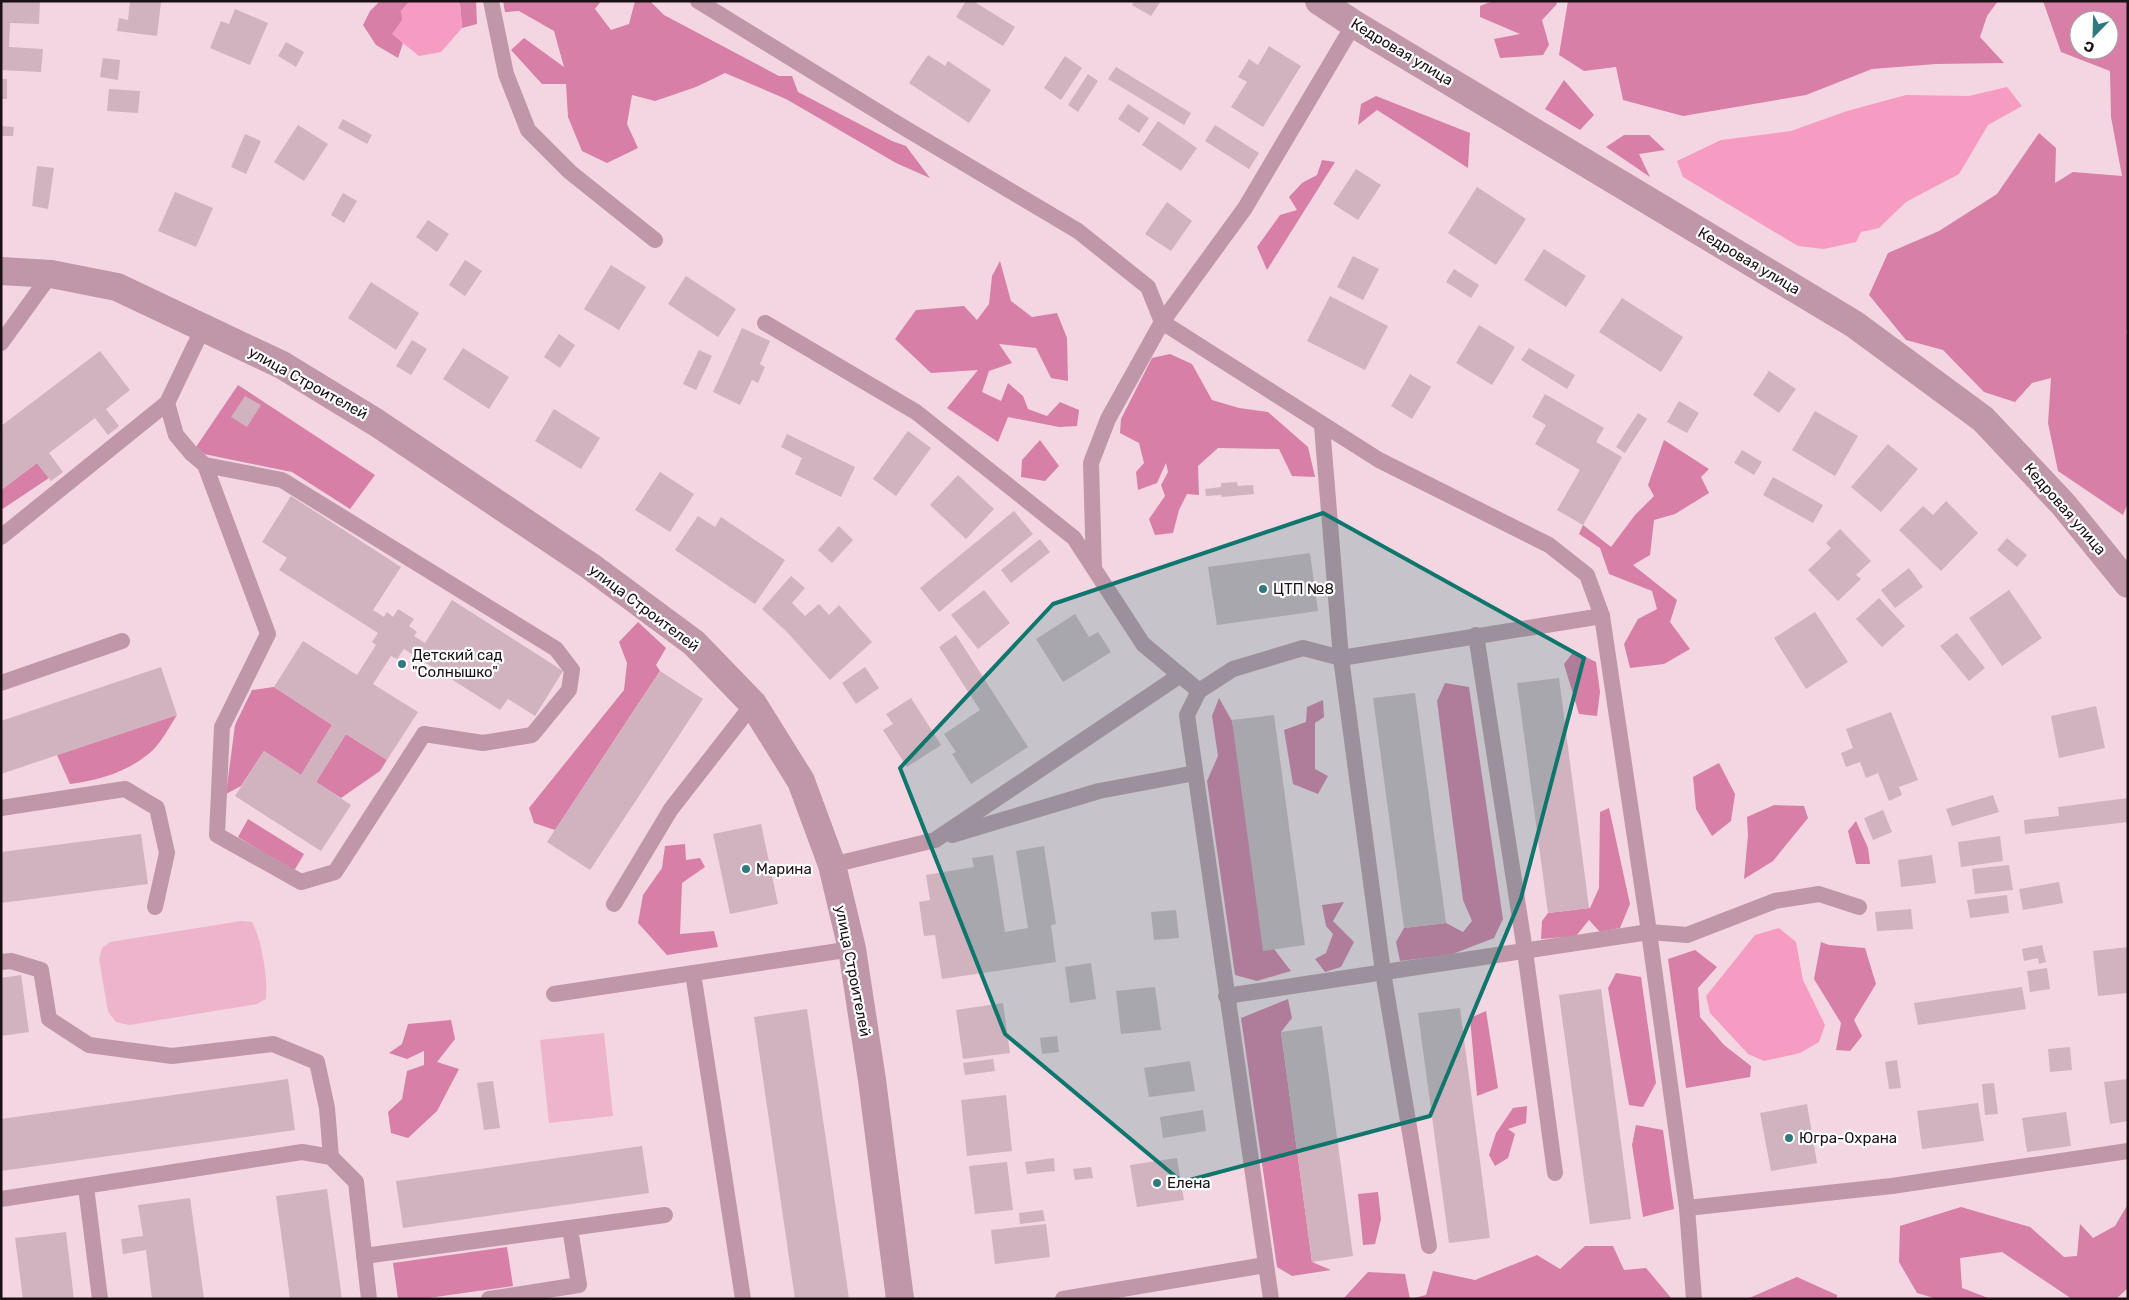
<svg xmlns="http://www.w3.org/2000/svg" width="2129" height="1300" font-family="Rubik,sans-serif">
<rect width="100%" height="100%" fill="#f4d6e2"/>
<g fill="#edb4cb">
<path d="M241,921L252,922C262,940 268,979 266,999L257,1004L129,1025L116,1022L108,1012L99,959L102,948L110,942Z"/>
<path d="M604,1033L613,1116L549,1123L540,1040Z"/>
</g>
<g fill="#d77fa6" fill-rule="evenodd">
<path d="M380,1H410L401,11L403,19L393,34L403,43L398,58L376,45L363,25L370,11Z"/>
<path d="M458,1H476L477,24L462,28L460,4Z"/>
<path d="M503,1H601L595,9L611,30L629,24L635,1H650L664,15L779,76H792L798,92L892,141L906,146L930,178L896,163L786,99L725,73L696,87L655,101L632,95L627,124L638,148L607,163L582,151L568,117L566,84H542L511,50L524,38L564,67L554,31L519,11L505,12Z"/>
<path d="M1493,1H1556L1557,4L1542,20L1549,45L1543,55L1500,58L1494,39L1520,34L1480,17V6Z"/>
<path d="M1568,1H1998L1987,16L1980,37L2004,63L1936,64L1872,69L1806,95L1683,116L1623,100L1616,67L1584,71L1559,55Z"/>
<path d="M2043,1H2128V330L2126,331L2128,338V503L2123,515L2058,471L2048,423L2051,378L2032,383L2015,402L1984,392L1943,350L1906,340L1869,295L1888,253L1939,231L1997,194L2039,133L2056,148L2055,183L2073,172L2122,176L2111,117L2110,71L2061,52ZM2079,20H2109V50H2079Z"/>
<path d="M1564,80L1594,115L1580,130L1545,109Z"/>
<path d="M1376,96L1470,133L1468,168L1377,110L1358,125L1361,104Z"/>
<path d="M1624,135H1649L1665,150L1639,154L1650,177L1606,147Z"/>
<path d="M1322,160L1335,162L1267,270L1257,247L1280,215L1297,210L1289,197L1302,183L1317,175Z"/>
<path d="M1000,261L1011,301L1032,317L1057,313L1067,338L1068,381L1051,378L1036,348L999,344L1012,363L989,371L982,392L1001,401L1008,383L1023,396L1028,409L1047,416L1060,402L1079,410L1077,426L1059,427L1008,417L998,442L947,408L978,370L931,373L895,339L916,310L964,306L977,320L989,304L992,276Z"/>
<path d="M1170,354L1192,364L1212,400L1239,408L1268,412L1308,447L1315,477L1292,476L1279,449L1218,448L1198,466L1199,495L1187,494L1179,510L1173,533L1155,535L1149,519L1165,496L1161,485L1168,472L1166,463L1157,483L1138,490L1136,472L1144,463L1139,443L1120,433L1121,419L1152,358Z"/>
<path d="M238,385L375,475L350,509L292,472L204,454L196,447Z"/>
<path d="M1040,440L1059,466L1045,481L1021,477L1022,460Z"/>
<path d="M1664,440L1709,469L1701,477L1709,493L1675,514L1654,520L1650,555L1633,565L1677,600L1670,622L1690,649L1664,664L1630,668L1624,644L1638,619L1657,609L1652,591L1609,574L1600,548L1579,534L1583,525L1611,547L1635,515L1654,496L1648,485Z"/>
<path d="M37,463L49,478L1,510V490Z"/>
<path d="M638,622L666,648L656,665L660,671L555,830L534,823L529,808L624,690L627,663L619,642Z"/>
<path d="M1574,651L1596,662L1600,692L1597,716L1579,714L1564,664Z"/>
<path d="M1445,683L1469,687L1503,919L1494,938L1450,955L1400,961L1396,942L1404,928L1446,923L1463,932L1472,921L1463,900L1437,701Z"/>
<path d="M274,687L332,725L301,775L264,751L241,786L226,794L235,725L252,690Z"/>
<path d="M1219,698L1232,721L1274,949L1291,971L1257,981L1235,975L1207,781L1218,756L1212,716Z"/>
<path d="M1323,700L1324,717L1315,723V769L1328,776L1318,794L1293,784L1284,730L1306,722L1307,707Z"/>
<path d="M177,715C170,726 162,741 153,750C130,771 101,780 70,784L57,755Z"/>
<path d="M346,734L387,760L380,771L341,798L316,782Z"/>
<path d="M1719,763L1735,794L1731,821L1712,836L1696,809L1693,777Z"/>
<path d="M1774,805L1804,806L1808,818L1773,861L1744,879L1748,835L1747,817Z"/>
<path d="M1609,808L1630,904L1620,928L1600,932L1589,920L1576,936L1541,939L1542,921L1548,913L1590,908L1599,888L1600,812Z"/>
<path d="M248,819L304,854L294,871L238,837Z"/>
<path d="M1856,821L1868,848L1870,864H1856L1848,831Z"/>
<path d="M685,844L686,860L700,858L705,867L682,883L680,934L714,931L718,947L667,955L638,923L643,895L662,868L665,846Z"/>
<path d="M1344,902L1333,921L1354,942L1341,967L1325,972L1315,959L1326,953L1333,934L1326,926L1322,905Z"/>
<path d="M1821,942L1829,945L1865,948L1876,984L1854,1020L1862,1036L1850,1051L1836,1050L1841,1023L1814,979Z"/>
<path d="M1695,950L1717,967L1698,988L1700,1017L1724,1045L1751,1066L1750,1077L1686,1088L1668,959Z"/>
<path d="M1616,973L1641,977L1656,1083L1643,1107L1629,1105L1608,988Z"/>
<path d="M1288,999L1292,1018L1281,1032L1312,1262L1331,1270L1292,1276L1277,1267L1241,1018Z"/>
<path d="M1486,1011L1498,1088L1477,1096L1470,1018Z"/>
<path d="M451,1020L455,1039L437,1062L459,1069L437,1111L408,1138L391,1133L388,1112L402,1099L407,1071L424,1065V1051L407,1059L389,1053L402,1044L408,1024Z"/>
<path d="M1527,1106L1526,1123L1508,1129L1515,1134L1508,1158L1495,1166L1489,1155L1496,1133L1513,1108Z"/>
<path d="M1636,1125L1663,1130L1674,1209L1643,1217L1632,1145Z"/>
<path d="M1378,1192L1381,1219L1375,1244L1363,1245L1358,1194Z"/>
<path d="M2128,1204V1288L2116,1299H2072L2002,1252L1960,1258L1962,1288L1991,1299H1937L1917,1293L1899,1262L1900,1226L1961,1207L2030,1227L2064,1257L2077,1256L2080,1224L2093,1238L2115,1226Z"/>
<path d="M1585,1246H1613L1624,1270L1646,1268L1672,1299H1343L1368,1272L1405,1274L1410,1299L1426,1295L1433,1271L1475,1280L1537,1255L1560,1269Z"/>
<path d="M507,1247L513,1286L421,1299H398L393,1263Z"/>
<path d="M1797,1277L1837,1295V1299H1747Z"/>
</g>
<g fill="#f69bc2">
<path d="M410,1H458L460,4L462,28L441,52L419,56L392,34L402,20L401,11Z"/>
<path d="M2007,87L2022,106L1988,125L1959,174L1906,202L1879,228L1861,232L1856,242L1824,249L1798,246L1683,177L1677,161L1721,140L1791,131L1847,111L1906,95L1969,96Z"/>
<path d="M1779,928L1796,942L1803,980L1825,1025L1819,1042L1800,1053L1764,1061L1748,1054L1710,1013L1706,996L1755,935Z"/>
</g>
<g fill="#d0b3be">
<path d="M1,1H40L39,24L10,23L9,47L43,49L41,72L1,70Z"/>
<path d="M130,1L161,2L157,36L117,31L119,18L128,20Z"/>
<path d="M966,1H973L1015,27L1003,46L956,17Z"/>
<path d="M1134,1H1161L1151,16L1132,5Z"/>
<path d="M235,9L268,23L250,65L210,48L221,21L229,24Z"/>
<path d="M286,42L304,52L296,67L278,56Z"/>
<path d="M1269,46L1301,66L1263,127L1231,107L1247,82L1238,77L1249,59L1258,65Z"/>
<path d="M928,55L945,66L948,61L991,90L969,123L909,83Z"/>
<path d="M1065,56L1082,68L1061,100L1044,88Z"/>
<path d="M103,58L120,60L118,80L100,77Z"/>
<path d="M1116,67L1191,113L1184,125L1108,79Z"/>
<path d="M1088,74L1098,81L1078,112L1068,105Z"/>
<rect x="1" y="79" width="6" height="20"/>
<path d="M109,89L140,91L138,113L107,111Z"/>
<path d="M1128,104L1149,118L1139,133L1118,119Z"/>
<path d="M343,119L372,135L367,144L338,128Z"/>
<path d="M1158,121L1197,148L1181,171L1142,145Z"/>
<path d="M298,125L328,144L304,181L274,162Z"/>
<path d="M1215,125L1259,153L1249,169L1205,141Z"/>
<path d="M1,126L14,127L13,136H1Z"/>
<path d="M245,134L261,141L246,174L231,167Z"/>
<path d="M37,166L54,168L48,209L32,206Z"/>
<path d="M1356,169L1381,185L1358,220L1333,204Z"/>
<path d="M1477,187L1526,219L1496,265L1448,233Z"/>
<path d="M175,192L213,208L196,247L158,231Z"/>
<path d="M343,193L357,201L344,223L331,215Z"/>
<path d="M1167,202L1192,221L1171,251L1145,234Z"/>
<path d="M428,220L449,234L437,252L416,237Z"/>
<path d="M1544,249L1586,276L1566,307L1524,280Z"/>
<path d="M1353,256L1379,269L1363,300L1337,287Z"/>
<path d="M465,260L482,271L465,296L449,285Z"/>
<path d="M611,265L646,287L619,330L584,309Z"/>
<path d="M1454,269L1479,285L1471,298L1446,282Z"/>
<path d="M686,276L736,309L718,337L668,304Z"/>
<path d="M371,282L419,313L396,350L348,318Z"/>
<path d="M1330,296L1388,326L1365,370L1307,341Z"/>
<path d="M1622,298L1683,337L1661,372L1599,332Z"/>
<path d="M1479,325L1515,347L1492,385L1456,363Z"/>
<path d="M742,328L770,341L760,364L765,367L758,383L752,380L740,405L713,392Z"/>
<path d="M559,334L575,345L560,368L544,357Z"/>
<path d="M412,340L427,349L411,375L396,366Z"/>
<path d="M463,348L509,377L489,409L443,379Z"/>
<path d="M1529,348L1575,375L1567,389L1521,360Z"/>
<path d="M699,350L712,356L696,390L683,384Z"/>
<path d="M100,351L130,390L106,409L119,426L108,435L95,418L49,453L63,472L51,481L37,463L1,490V426Z"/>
<path d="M1769,371L1796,389L1779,413L1753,395Z"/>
<path d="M1410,374L1431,387L1412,419L1391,406Z"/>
<path d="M1545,394L1604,428L1596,442L1622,457L1583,525L1557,510L1580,470L1535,444L1546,425L1532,417Z"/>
<path d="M245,396L261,405L247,427L231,417Z"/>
<path d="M1679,401L1699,413L1687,433L1667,422Z"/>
<path d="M554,409L600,438L581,469L535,441Z"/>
<path d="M1815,411L1858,436L1835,476L1792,450Z"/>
<path d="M1638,413L1647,419L1625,453L1616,447Z"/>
<path d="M908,431L931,448L896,496L873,479Z"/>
<path d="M787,434L855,467L841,497L795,474L802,458L781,447Z"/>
<path d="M1888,444L1918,469L1881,512L1851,487Z"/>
<path d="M1742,450L1762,462L1754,475L1734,463Z"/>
<path d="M660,472L694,494L670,532L635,510Z"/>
<path d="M958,475L994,509L966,539L930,505Z"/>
<path d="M1773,477L1823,505L1813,523L1763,495Z"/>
<path d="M1237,482L1238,486L1253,485L1254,494L1222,497L1221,495L1206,496L1205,489L1221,487V483Z"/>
<path d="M291,496L401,567L373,610L384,617L387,612L393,617L398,609L414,619L409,626L417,632L414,636L425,643L452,600L563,671L535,716L508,699L500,710L404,649L397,659L391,656L373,684L418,712L387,760L346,734L316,782L351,805L321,851L235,796L264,751L301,775L332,725L274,687L303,641L357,675L376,645L372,642L378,633L279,570L287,558L262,542Z"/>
<path d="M1946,501L1978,533L1941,571L1899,530L1923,506L1933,515Z"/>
<path d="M1014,511L1033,534L939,612L920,588Z"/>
<path d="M698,516L715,527L721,517L785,560L755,604L675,550Z"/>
<path d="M839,526L853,540L832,563L818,550Z"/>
<path d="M1840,529L1871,561L1856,575L1861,579L1838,601L1808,570L1831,548L1826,543Z"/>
<path d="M2007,538L2027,555L2017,567L1997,550Z"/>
<path d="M1040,539L1050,552L1011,583L1001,570Z"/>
<path d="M1310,553L1318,611L1217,625L1208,567Z"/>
<path d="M1909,568L1923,587L1895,608L1881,590Z"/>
<path d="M791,576L805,588L792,603L805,616L819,604L829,615L839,605L872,642L830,680L787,632L762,609Z"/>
<path d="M984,590L1010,623L978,649L951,615Z"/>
<path d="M2009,590L2042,638L2002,666L1969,618Z"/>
<path d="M1879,598L1905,626L1882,647L1856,619Z"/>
<path d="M1815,612L1848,662L1806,689L1774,638Z"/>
<path d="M1075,614L1089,637L1098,632L1111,652L1063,682L1036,639Z"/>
<path d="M1957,633L1985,668L1969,681L1940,646Z"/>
<path d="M956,635L1028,747L971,784L952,754L956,752L944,734L980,710L939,647Z"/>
<path d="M161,667L177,715L1,774V721Z"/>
<path d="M865,667L879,688L856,704L842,683Z"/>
<path d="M660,671L703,699L590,870L547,842Z"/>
<path d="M1559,678L1589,908L1548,913L1517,683Z"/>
<path d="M1415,693L1446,923L1404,928L1373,698Z"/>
<path d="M911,698L941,745L907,767L883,730L893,724L886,714Z"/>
<path d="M2096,706L2105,748L2059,758L2051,716Z"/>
<path d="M1891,712L1918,780L1899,787L1902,795L1889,801L1878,773L1866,778L1860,762L1846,767L1841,753L1853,748L1846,729Z"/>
<path d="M1274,715L1305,945L1263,951L1232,720Z"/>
<path d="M1993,795L1999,812L1952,826L1946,809Z"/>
<path d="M2128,798V822L2025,834L2024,820L2059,816L2058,807Z"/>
<path d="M1883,810L1892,832L1873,840L1864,818Z"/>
<path d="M761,824L778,904L730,914L713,834Z"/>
<path d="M141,834L148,884L1,903V852Z"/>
<path d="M2000,836L2003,861L1961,867L1958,842Z"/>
<path d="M1044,846L1056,924L1051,925L1056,962L942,979L935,935L924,936L919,902L930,900L926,875L974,867L972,858L993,855L1005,932L1028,928L1016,851Z"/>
<path d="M1932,855L1936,883L1901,887L1898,860Z"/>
<path d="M2009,865L2013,890L1975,894L1972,869Z"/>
<path d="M2059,882L2063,903L2023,910L2019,889Z"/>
<path d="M2007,895L2009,913L1970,918L1967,900Z"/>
<path d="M1911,909L1913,929L1877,931L1875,912Z"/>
<path d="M1176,910L1179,938L1154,940L1151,912Z"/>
<path d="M2042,945L2046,962L2039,964L2038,958L2024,961L2022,949Z"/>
<path d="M2128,947V993L2098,996L2093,951Z"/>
<path d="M1091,963L1096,999L1070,1003L1065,967Z"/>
<path d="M2047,968L2050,989L2030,992L2027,971Z"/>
<path d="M21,975L29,1032L1,1036V978Z"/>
<path d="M1155,987L1161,1030L1121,1034L1116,991Z"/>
<path d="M2022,987L2026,1009L1918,1025L1914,1003Z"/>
<path d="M1601,989L1631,1219L1590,1224L1559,995Z"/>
<path d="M1003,1003L1010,1053L963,1059L956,1010Z"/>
<path d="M1460,1008L1490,1238L1449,1243L1418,1013Z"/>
<path d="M807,1009L849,1299H795L754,1017Z"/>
<path d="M1322,1026L1353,1256L1312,1262L1281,1032Z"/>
<path d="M1057,1036L1059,1052L1042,1054L1040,1038Z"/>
<path d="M2070,1047L2072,1070L2050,1072L2048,1049Z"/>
<path d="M993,1059L995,1071L965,1075L963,1063Z"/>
<path d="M1897,1060L1901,1088L1889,1089L1885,1062Z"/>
<path d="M1190,1061L1195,1091L1149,1097L1144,1068Z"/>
<path d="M288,1079L295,1130L1,1171V1119Z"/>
<path d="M2128,1079V1121L2110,1124L2104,1082Z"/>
<path d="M493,1081L500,1128L484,1130L477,1083Z"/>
<path d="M1994,1083L1998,1114L1985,1115L1982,1084Z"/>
<path d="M1006,1095L1012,1151L967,1156L961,1100Z"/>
<path d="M1978,1103L1984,1141L1922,1149L1917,1111Z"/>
<path d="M1807,1104L1817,1163L1771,1171L1760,1113Z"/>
<path d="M1203,1110L1206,1131L1163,1138L1160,1117Z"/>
<path d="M2066,1112L2071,1146L2027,1152L2022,1118Z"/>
<path d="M642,1146L649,1193L403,1228L396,1181Z"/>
<path d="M1054,1158L1055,1171L1027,1174L1025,1162Z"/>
<path d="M1177,1158L1184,1200L1137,1207L1130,1165Z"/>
<path d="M1007,1162L1013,1210L975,1214L969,1166Z"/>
<path d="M1091,1167L1093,1178L1075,1180L1073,1169Z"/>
<path d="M327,1189L342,1299H290L276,1196Z"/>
<path d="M190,1198L204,1299H152L146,1250L123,1254L121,1239L143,1236L138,1205Z"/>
<path d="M1043,1210L1045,1221L1020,1224L1019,1213Z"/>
<path d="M1046,1224L1050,1257L995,1264L991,1230Z"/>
<path d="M66,1232L74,1299H23L15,1238Z"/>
</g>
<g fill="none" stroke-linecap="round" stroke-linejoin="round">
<g stroke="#c097a8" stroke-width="16">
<path d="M491,1L506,74L528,130L570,172L655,240"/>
<path d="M698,1L898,124L1078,231L1148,287L1162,322L1379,460L1549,545L1587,575L1602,616L1649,932L1687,1208L1694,1299"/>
<path d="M765,323L916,412L1074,538L1143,644L1199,691"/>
<path d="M1,343L51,274"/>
<path d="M167,403L176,435L192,454L205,465L282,480L556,649L572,670L569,690L532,735L483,743L424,734L335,872L301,882L217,835L222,727L268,634L205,465"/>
<path d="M1322,426L1341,658L1383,972L1429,1246"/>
<path d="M1,537L167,403L203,328"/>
<path d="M1094,568L1091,463L1108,419L1162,322L1245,208L1354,24"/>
<path d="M1476,635L1525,951L1555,1173"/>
<path d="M1,683L122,641"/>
<path d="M1,808L125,789L157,808L167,853L155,907"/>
<path d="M952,835L1099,791L1195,773"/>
<path d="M832,865L935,840L1179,676"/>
<path d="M614,904L671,809L753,704"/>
<path d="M1,962L11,961L41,970L49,1019L89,1045L172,1056L273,1044L317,1062L327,1108L331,1157"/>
<path d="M693,973L743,1299"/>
<path d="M554,994L852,949"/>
<path d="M1226,996L1649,932L1687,935L1775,901L1819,894L1859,907"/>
<path d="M86,1187L100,1299"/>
<path d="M1,1199L302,1152L331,1157L356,1182L369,1299"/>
<path d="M1687,1208L1892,1186L2128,1151"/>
<path d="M364,1256L665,1215"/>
<path d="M489,1299L579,1285L570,1228"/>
<path d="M1063,1299L1265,1265"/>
<path d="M1271,1299L1187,715L1199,691L1233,669L1303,648L1341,658L1602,616"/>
</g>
<g stroke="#c097a8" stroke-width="28">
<path d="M1319,1L1354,24L1854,324L1983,419L2063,504L2128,584"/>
<path d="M1,271L51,274L117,287L282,365L377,423L590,566L694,643L753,704L801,781L832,865L852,949L872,1080L900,1299"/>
</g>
</g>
<path fill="#0f766e" fill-opacity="0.2" stroke="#0f766e" stroke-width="4" stroke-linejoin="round" d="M1323,513L1584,658L1521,898L1430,1116L1182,1182L1005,1034L900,768L1053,604Z"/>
<g fill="#30797f" stroke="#fff" stroke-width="2">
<circle cx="1263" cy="589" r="5"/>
<circle cx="402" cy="664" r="5"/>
<circle cx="746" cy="869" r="5"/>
<circle cx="1789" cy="1138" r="5"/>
<circle cx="1157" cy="1183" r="5"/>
</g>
<g text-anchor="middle" stroke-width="4.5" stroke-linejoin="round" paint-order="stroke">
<g font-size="15" fill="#1b1115" stroke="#fff">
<text transform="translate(1402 52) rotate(31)" y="5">Кедровая улица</text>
<text transform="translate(1749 261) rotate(31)" y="5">Кедровая улица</text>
<text transform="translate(308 383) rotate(29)" y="5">улица Строителей</text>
<text transform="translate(2065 509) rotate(49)" y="5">Кедровая улица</text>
<text transform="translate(644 608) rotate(37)" y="5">улица Строителей</text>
<text transform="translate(853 971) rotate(79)" y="5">улица Строителей</text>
</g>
<g font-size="15" fill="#1b1115" stroke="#fff" text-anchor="start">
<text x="1273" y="594">ЦТП №8</text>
<text x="412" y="660">Детский сад<tspan x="412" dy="17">"Солнышко"</tspan></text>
<text x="756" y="874">Марина</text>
<text x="1799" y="1143">Югра-Охрана</text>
<text x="1167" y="1188">Елена</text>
</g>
</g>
<rect width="2129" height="1300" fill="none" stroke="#1b1115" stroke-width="5"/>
<g transform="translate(2094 35) rotate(203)"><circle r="24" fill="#ffffff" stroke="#a4a0a1"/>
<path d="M0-4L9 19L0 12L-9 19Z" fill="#30797f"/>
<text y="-8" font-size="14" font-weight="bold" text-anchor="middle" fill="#1b1115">С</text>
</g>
</svg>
